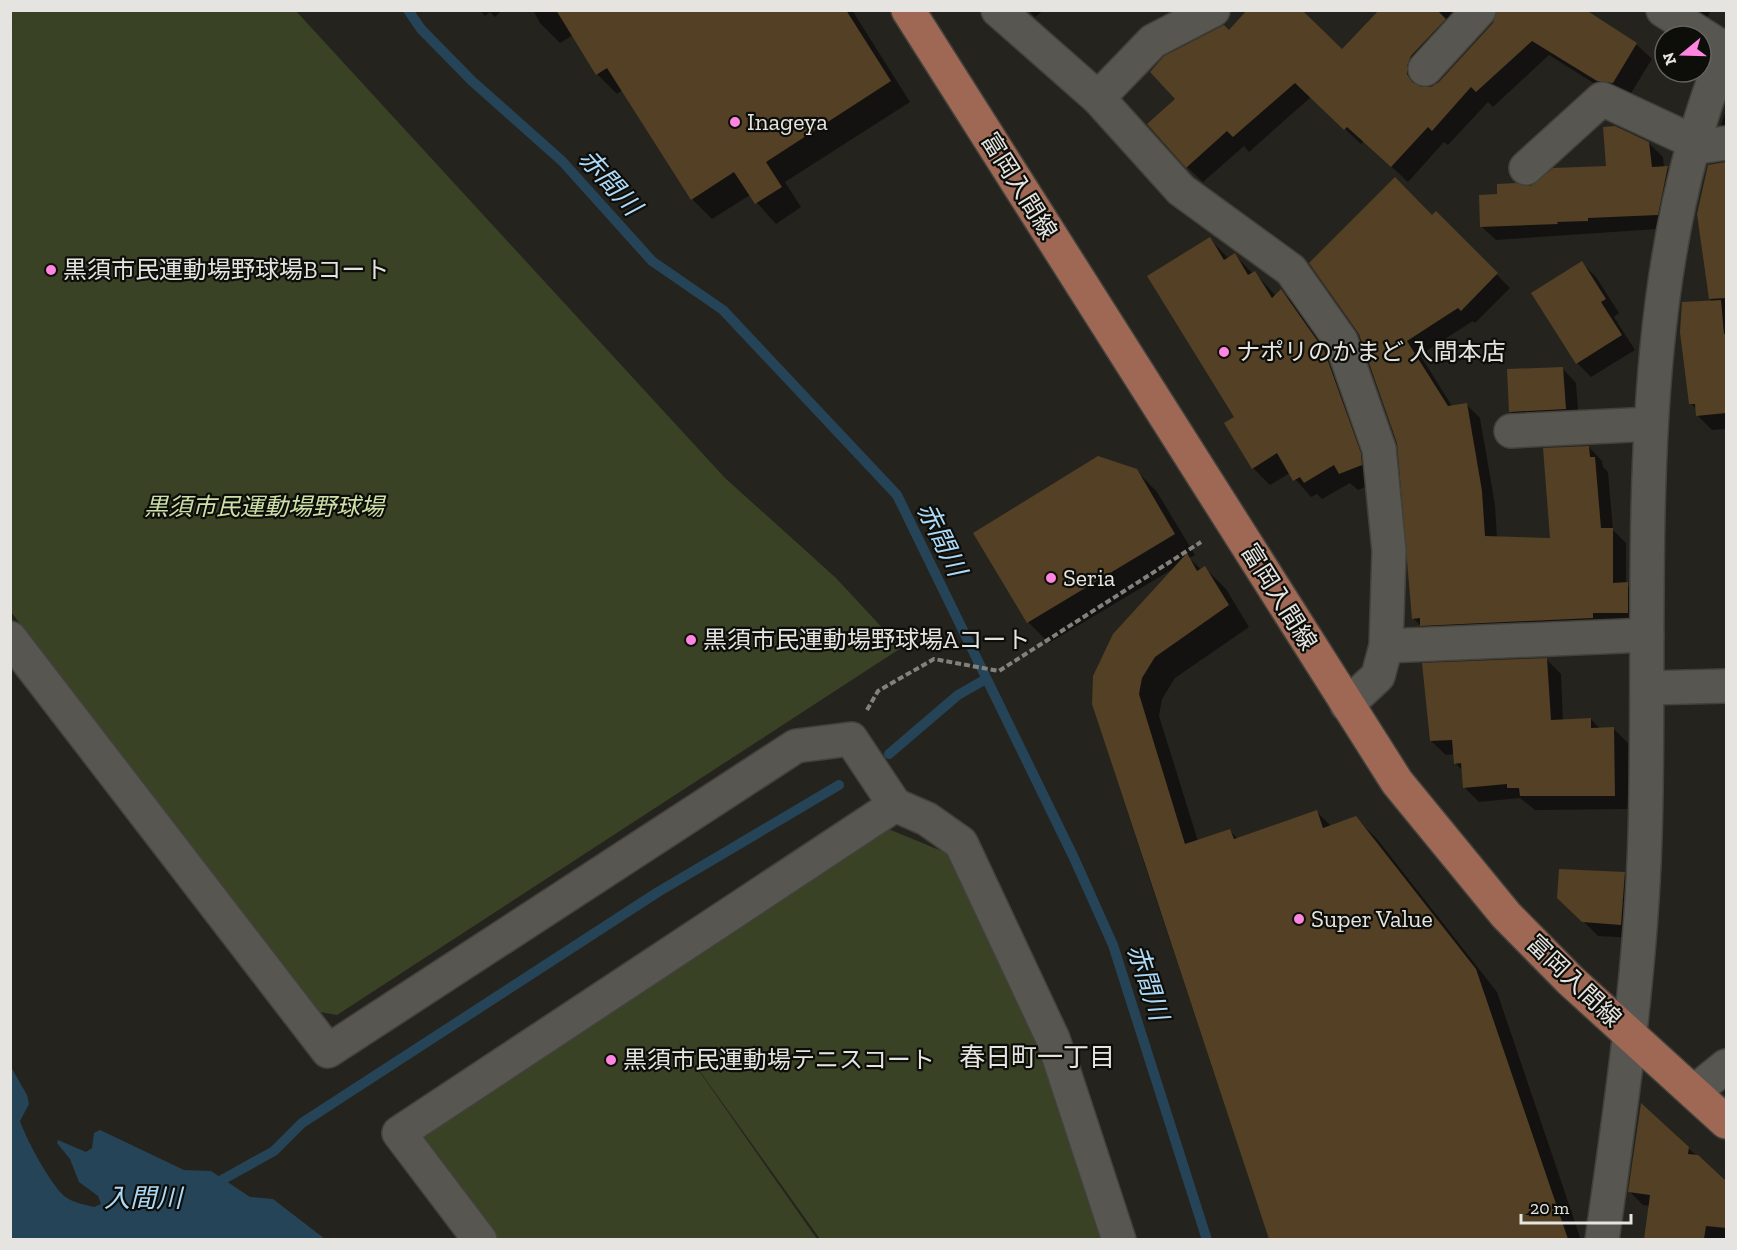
<svg xmlns="http://www.w3.org/2000/svg" width="1737" height="1250" font-family="'Zilla Slab','Noto Sans JP',serif">
<rect width="100%" height="100%" fill="#25231e"/>
<g fill="#394225">
<path d="M11,11H296L725,478L836,578L901,648L337,1015L320,1012L11,612L10,27L23,17L11,26Z"/>
<path d="M886,828L949,854L1042,1052L1105,1239H820L671,1031L817,1239H496L422,1140L423,1131Z"/>
</g>
<path fill="#264457" d="M11,1067L27,1095L29,1104L20,1121C25,1137 53,1190 67,1198C75,1203 86,1205 94,1207L101,1204L98,1196L79,1182L70,1159L57,1143L58,1140L86,1152L92,1148L94,1133L100,1130L184,1170L211,1171L250,1197L273,1199L325,1239H11Z"/>
<g fill="#0007">
<path d="M479,10H502L495,17L490,12L485,16Z"/>
<path d="M533,10H852L910,102L785,182L801,207L776,224L750,195L712,219L692,199L623,90L617,94L597,74L573,35L560,43L540,23Z"/>
<path d="M1028,10H1044L1035,17Z"/>
<path d="M1381,10H1484L1422,81V89L1431,88L1439,83L1494,24L1636,44L1652,59L1628,98L1614,96L1549,55L1493,107L1488,102L1448,145L1444,142L1408,182L1364,141L1361,144L1311,97L1249,152L1244,146L1203,182L1187,167L1177,99L1229,32L1342,52Z"/>
<path d="M1690,10H1711L1706,20Z"/>
<path d="M1726,110V130L1721,125Z"/>
<path d="M1649,143L1663,157L1664,168L1667,167L1681,182L1672,228L1496,240L1482,227L1498,195L1608,167Z"/>
<path d="M1726,163V429L1712,430L1697,415V410L1691,403L1711,302L1698,214L1709,166Z"/>
<path d="M1436,213L1510,288L1475,323L1473,321L1420,355L1452,406L1466,404L1480,418L1495,505L1497,538L1552,540L1589,447L1602,461L1603,467L1608,472L1613,530L1626,543V584L1641,598V626L1427,632L1413,618L1398,442L1360,334Z"/>
<path d="M1210,239L1229,259L1235,255L1253,274L1255,273L1276,296L1281,291L1298,308L1341,368L1378,482L1358,490L1350,483L1322,499L1317,494L1311,497L1290,473L1270,485L1253,468L1236,417Z"/>
<path d="M1582,263L1596,277L1619,313L1614,317L1635,350L1591,377L1577,363Z"/>
<path d="M1562,368L1576,383L1579,423L1525,426L1511,412Z"/>
<path d="M1136,470L1157,492L1195,555L1189,558L1202,570L1205,568L1226,589L1249,627L1175,678L1162,699L1159,716L1198,841L1229,830L1238,839L1317,812L1331,826L1356,818L1377,839L1497,992L1581,1240H1270L1146,869L1098,720L1093,693L1099,663L1114,635L1176,567L1049,643L1028,622Z"/>
<path d="M1547,660L1561,674L1563,721L1591,719L1600,729L1613,728L1628,743V809L1535,810L1520,798L1479,802L1464,787L1463,771L1455,763L1454,754L1446,755L1431,741L1424,665Z"/>
<path d="M1624,874L1638,888L1635,938L1598,936L1559,897Z"/>
<path d="M1688,1148L1726,1183V1240H1646L1650,1206L1643,1205L1630,1192Z"/>
</g>
<g fill="none" stroke-linecap="round" stroke-linejoin="round">
<g stroke="#264457" stroke-width="10">
<path d="M408,10L421,29L472,81L562,161L652,261L723,310L897,495L1074,858L1113,945L1207,1240"/>
<path d="M889,754L958,695L986,679"/>
<path d="M211,1186L274,1151L302,1123L658,892L839,785"/>
</g>
</g>
<g fill="#534025">
<path d="M556,10H846L891,81L766,162L782,187L755,204L734,172L691,200L607,68L596,75Z"/>
<path d="M1247,10H1302L1342,49L1379,10H1437L1446,19L1411,56L1407,66V74L1412,82L1422,87H1431L1439,82L1493,23L1497,10H1586L1637,43L1613,83L1597,81L1532,41L1476,92L1471,87L1432,131L1428,127L1391,167L1347,127L1344,130L1295,83L1233,137L1227,131L1186,168L1147,124L1175,99L1150,72L1164,56L1224,25L1229,30Z"/>
<path d="M1615,126L1649,142L1652,167L1668,166L1658,215L1588,218V221L1557,222L1558,224L1480,227L1479,195L1497,194V184L1516,183L1531,186L1553,168L1606,166L1603,127Z"/>
<path d="M1726,162V298L1709,299L1697,214L1708,165Z"/>
<path d="M1395,177L1432,215L1436,211L1498,273L1461,311L1458,308L1407,341L1448,406L1467,403L1482,491L1485,536L1550,538L1543,448L1589,446L1590,457H1595L1601,528H1613V583L1628,582V613H1593V618L1420,626V618L1412,619L1397,443L1359,334L1309,263Z"/>
<path d="M1210,237L1224,260L1235,253L1248,275L1255,271L1272,298L1281,289L1324,350L1361,453L1362,465L1339,474L1334,465L1304,483L1300,477L1293,481L1277,453L1252,469L1224,423L1234,417L1147,276Z"/>
<path d="M1582,261L1606,299L1601,302L1622,335L1576,364L1531,293Z"/>
<path d="M1721,300L1724,334H1726V413L1696,416L1695,404H1689L1680,332L1682,302Z"/>
<path d="M1563,367L1566,409L1509,412L1507,369Z"/>
<path d="M1098,456L1137,469L1175,534L1027,623L973,533Z"/>
<path d="M1187,553L1197,571L1205,566L1229,605L1155,657L1142,678L1139,694L1185,844L1230,829L1234,839L1317,810L1323,828L1356,816L1476,969L1568,1239H1269L1092,704L1093,676L1113,634Z"/>
<path d="M1547,658L1551,720L1591,718V728L1614,727L1615,796H1520L1519,788H1507V784L1463,788L1461,763L1454,764L1452,740L1430,741L1422,663Z"/>
<path d="M1559,869L1625,872L1621,925L1582,922L1557,898Z"/>
<path d="M1641,1103L1689,1147L1688,1154L1698,1155L1726,1181V1228L1706,1226L1704,1239H1644L1650,1195L1628,1192Z"/>
</g>
<g fill="none" stroke-linecap="round" stroke-linejoin="round">
<g stroke="#42413c" stroke-width="36">
<g id="minor">
<path d="M998,10L1098,98L1181,190L1291,270L1341,341L1379,449L1389,551L1386,646L1378,676L1347,705"/>
<path d="M1663,10L1726,50"/>
<path d="M1425,69L1479,10"/>
<path d="M1098,98L1153,41L1213,10"/>
<path d="M1691,148L1726,143"/>
<path d="M1526,168L1602,99L1692,141"/>
<path d="M1511,431L1651,424"/>
<path d="M10,638L328,1051L796,746L851,739L895,805"/>
<path d="M1386,646L1647,635"/>
<path d="M1647,688L1726,686"/>
<path d="M1694,1092L1726,1066"/>
<path d="M480,1240L399,1133L895,805L927,819L961,843L1053,1039L1119,1240"/>
<path d="M1602,1240C1621,1106 1641,972 1645,837C1653,578 1625,294 1726,49"/>
</g>
</g>
<g stroke="#42413c" stroke-width="36">
<path id="major" d="M908,10L1397,782L1506,915L1570,980L1726,1122"/>
</g>
<path stroke="#82817c" stroke-width="4" stroke-dasharray="6 3" stroke-linecap="butt" d="M867,710L878,691L934,659L999,671L1201,542"/>
<use href="#minor" stroke="#585650" stroke-width="33"/>
<use href="#major" stroke="#9f6854" stroke-width="33"/>
</g>
<g fill="#fe86e1" stroke="#0d0d0a" stroke-width="2">
<circle cx="735" cy="122" r="6"/>
<circle cx="51" cy="270" r="6"/>
<circle cx="1224" cy="352" r="6"/>
<circle cx="1051" cy="578" r="6"/>
<circle cx="691" cy="640" r="6"/>
<circle cx="1299" cy="919" r="6"/>
<circle cx="611" cy="1060" r="6"/>
</g>
<g text-anchor="middle" stroke-width="4.5" stroke-linejoin="round" paint-order="stroke">
<g font-size="24" fill="#e5e4e0" stroke="#0d0d0a" text-anchor="start">
<text x="747" y="130">Inageya</text>
<text x="63" y="278">黒須市民運動場野球場Bコート</text>
<text x="1236" y="360">ナポリのかまど 入間本店</text>
<text x="1063" y="586">Seria</text>
<text x="703" y="648">黒須市民運動場野球場Aコート</text>
<text x="1311" y="927">Super Value</text>
<text x="623" y="1068">黒須市民運動場テニスコート</text>
</g>
<g font-size="24" fill="#e5e4e0" stroke="#0d0d0a">
<text transform="translate(1019 186) rotate(58)" y="8">富岡入間線</text>
<text transform="translate(1279 597) rotate(58)" y="8">富岡入間線</text>
<text transform="translate(1574 981) rotate(44)" y="8">富岡入間線</text>
</g>
<g font-size="24" font-style="italic" fill="#cde0a7" stroke="#0d0d0a">
<text x="264" y="515">黒須市民運動場野球場</text>
</g>
<g font-size="26" font-style="italic" fill="#acd9f7" stroke="#0d0d0a">
<text transform="translate(610 182) rotate(48)" y="9">赤間川</text>
<text transform="translate(942 539) rotate(64)" y="9">赤間川</text>
<text transform="translate(1148 982) rotate(72)" y="9">赤間川</text>
<text x="143" y="1207">入間川</text>
</g>
<g font-size="26" fill="#e5e4e0" stroke="#0d0d0a">
<text x="1037" y="1066">春日町一丁目</text>
</g>
</g>
<rect width="1737" height="1250" fill="none" stroke="#e5e4e0" stroke-width="24"/>
<g transform="translate(1683 54) rotate(251)"><circle r="28" fill="#0d0d0a" stroke="#636360" stroke-width="1.5"/>
<path d="M0-4.5L10 22L0 15L-10 22Z" fill="#fe86e1"/>
<text y="-9" font-size="16" font-weight="bold" text-anchor="middle" fill="#e5e4e0">N</text>
</g>
<path d="M1521 1214v9h110v-9" fill="none" stroke="#e5e4e0" stroke-width="3"/>
<text x="1530" y="1214" font-size="18" fill="#e5e4e0" stroke="#0d0d0a" stroke-width="4.5" paint-order="stroke">20 m</text>
</svg>
